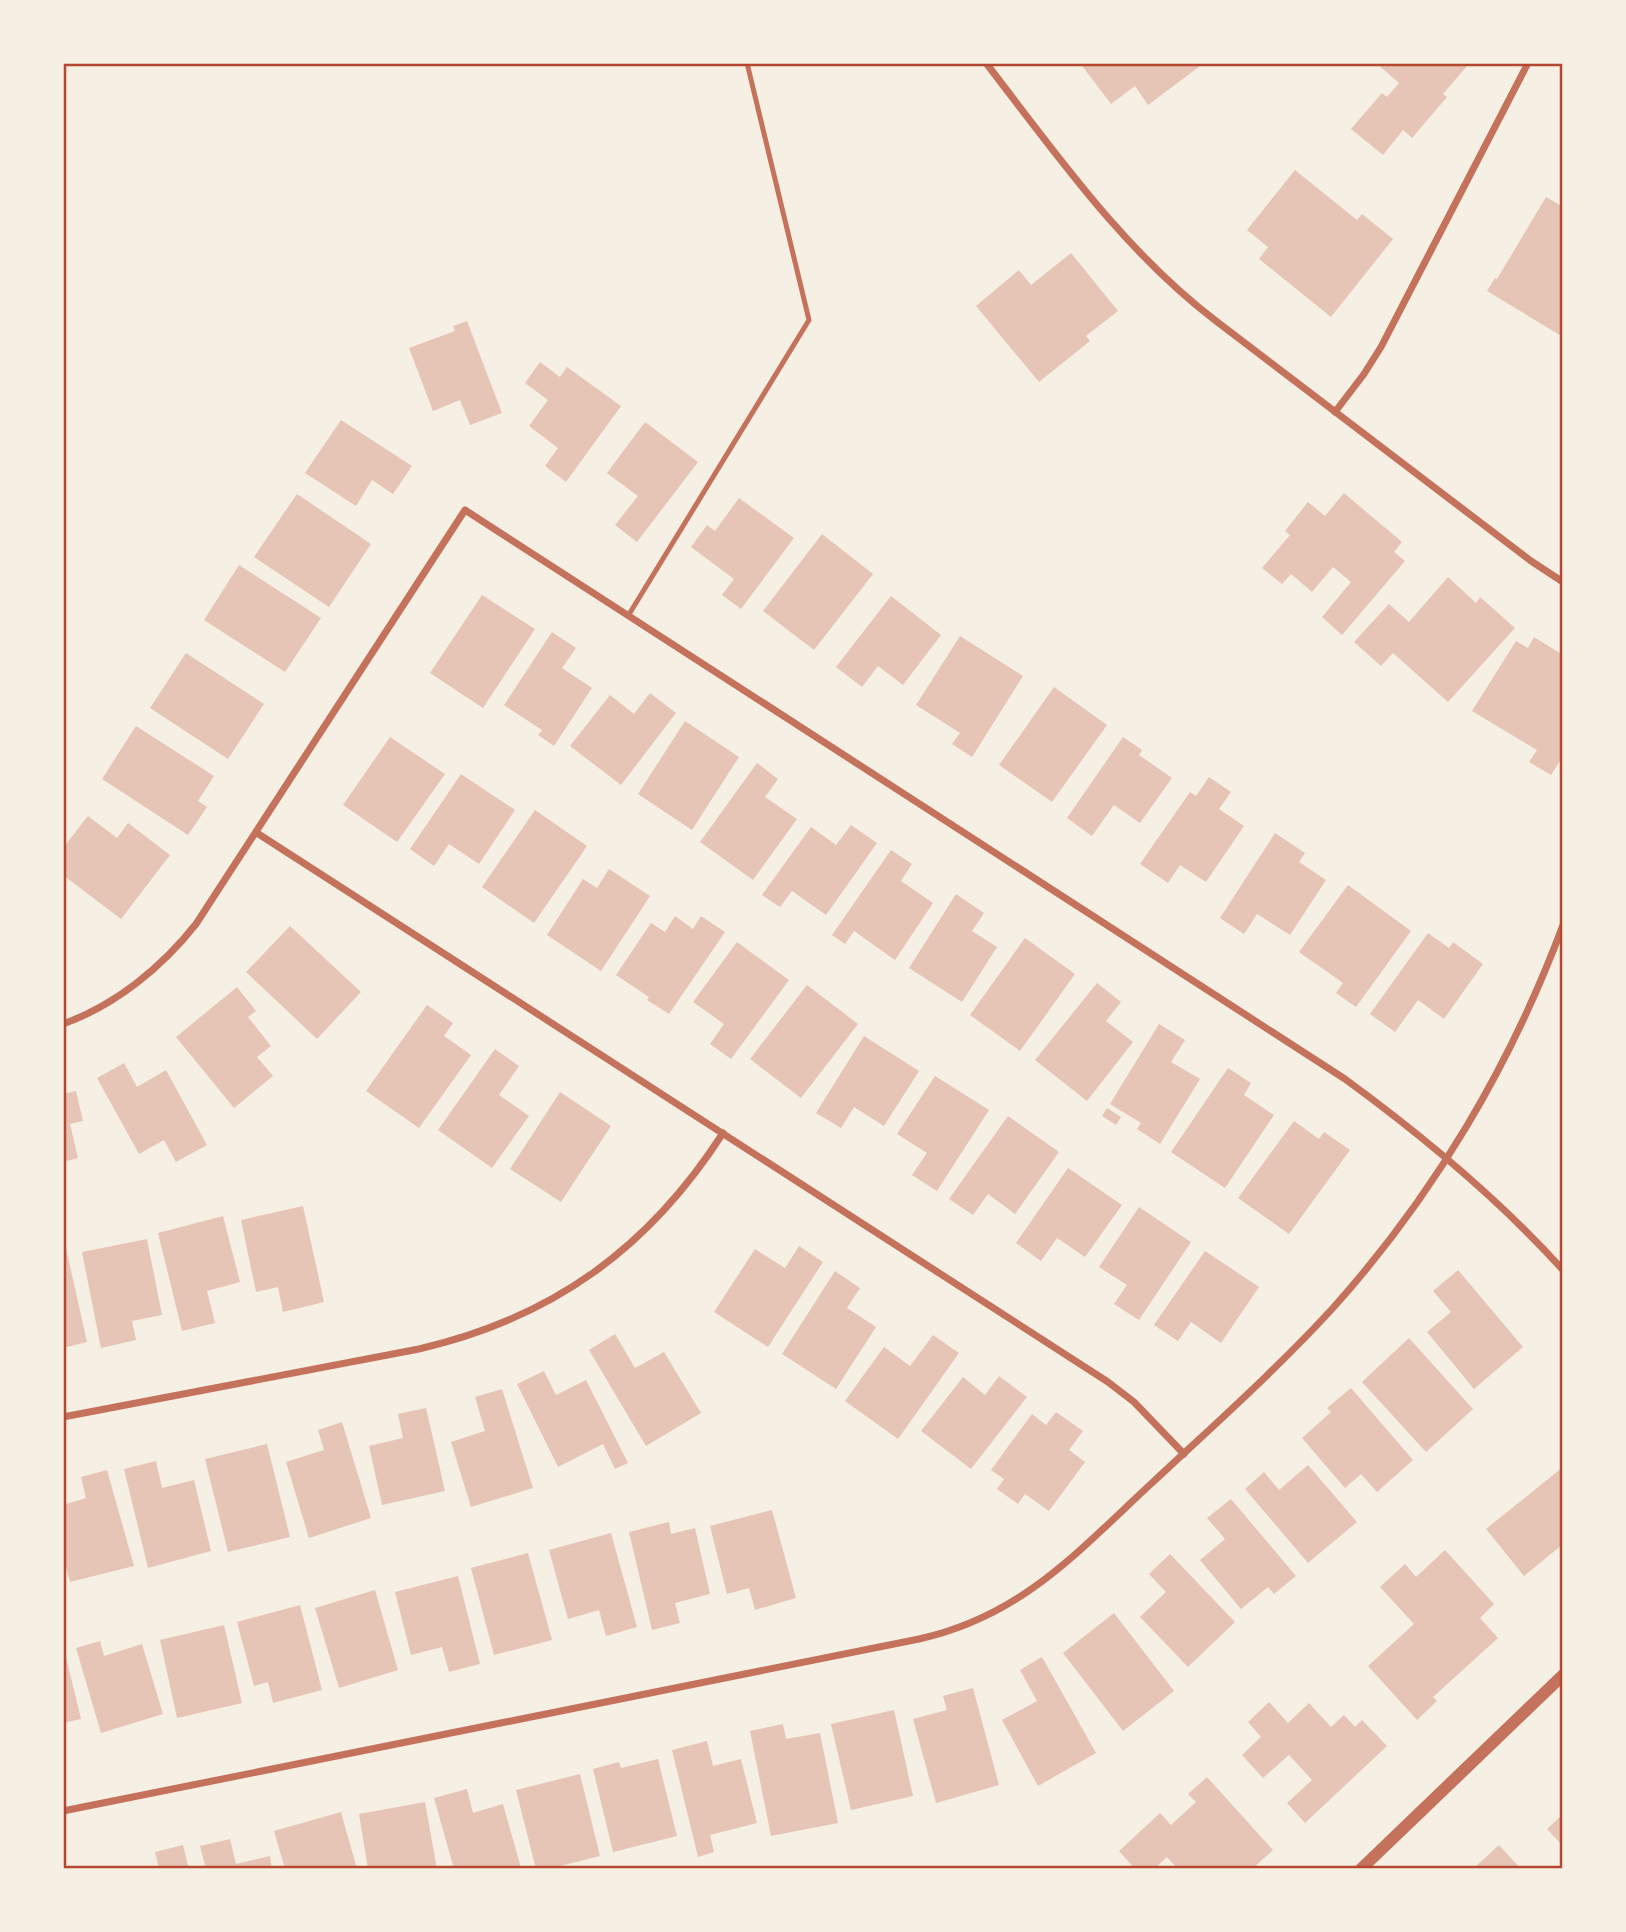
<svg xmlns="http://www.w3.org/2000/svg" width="1626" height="1932" font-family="'Asap Condensed',sans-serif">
<rect width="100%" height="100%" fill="#f6efe4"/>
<g fill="#e6c5b7">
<path d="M1080,63H1204L1148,105L1135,86L1111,104Z"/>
<path d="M1376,63H1464L1467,66L1443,94L1447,97L1412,138L1403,130L1383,155L1351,129L1382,93L1387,97L1399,83Z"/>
<path d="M1295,170L1357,220L1362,214L1393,239L1331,317L1259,259L1268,247L1247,230Z"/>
<path d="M1546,197L1563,207V337L1487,291L1495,278L1497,279Z"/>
<path d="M1071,253L1118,311L1086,336L1090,341L1039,382L976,306L1019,270L1031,285Z"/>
<path d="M467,321L502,413L470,425L460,400L433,411L409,348L455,331L453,326Z"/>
<path d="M540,362L560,377L567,367L621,406L566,482L545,466L558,448L529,426L548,400L525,383Z"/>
<path d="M341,420L412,466L393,494L372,480L356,506L305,473Z"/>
<path d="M645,422L698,462L637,542L615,525L638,496L607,473Z"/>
<path d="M1344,493L1402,542L1394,552L1405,561L1342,635L1322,617L1351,582L1333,567L1312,592L1291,574L1282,584L1262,568L1290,535L1285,531L1308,502L1325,516Z"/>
<path d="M297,494L371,544L329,607L254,557Z"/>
<path d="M739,498L794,538L741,609L722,595L734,579L691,547L707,525L715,531Z"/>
<path d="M822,534L873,574L814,650L763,611Z"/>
<path d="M239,565L321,618L285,672L204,620Z"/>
<path d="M1448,577L1476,603L1480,597L1515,628L1448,702L1393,653L1381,666L1354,642L1389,604L1409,622Z"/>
<path d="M482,595L535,629L483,708L430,673Z"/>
<path d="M891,596L941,635L903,685L878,666L862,687L836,667Z"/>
<path d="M552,632L576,648L562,668L592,688L554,746L538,735L542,730L504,705Z"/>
<path d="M960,636L1023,676L972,757L952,744L960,733L916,705Z"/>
<path d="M1534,637L1563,655V756L1551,775L1529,762L1537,750L1472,711L1516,641L1528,648Z"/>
<path d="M186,653L264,704L228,759L150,708Z"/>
<path d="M1054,687L1107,725L1052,802L999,765Z"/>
<path d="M650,693L676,713L621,785L570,746L610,695L634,714Z"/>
<path d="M685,721L739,757L692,830L638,794Z"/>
<path d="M136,726L214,776L198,801L207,807L188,835L102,779Z"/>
<path d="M390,737L445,774L397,842L343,805Z"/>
<path d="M1123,737L1142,750L1139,755L1172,778L1140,823L1114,805L1092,836L1067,818Z"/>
<path d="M757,763L778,779L765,797L797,819L753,880L700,842Z"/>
<path d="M461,774L515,810L479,864L449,844L434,866L410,849Z"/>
<path d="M1209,777L1231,792L1219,809L1244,826L1206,882L1180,865L1168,883L1140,864L1190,792L1196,796Z"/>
<path d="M535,810L587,846L534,923L482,887Z"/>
<path d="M88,816L117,838L128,823L170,855L121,919L63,875V848Z"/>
<path d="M851,825L877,843L826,915L792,891L780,907L762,895L811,827L836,845Z"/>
<path d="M1275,833L1305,853L1299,862L1326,880L1290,935L1257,914L1244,934L1220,918Z"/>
<path d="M891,850L912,864L901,881L933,903L895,960L854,931L845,944L832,935Z"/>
<path d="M609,869L650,896L601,971L547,935L583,879L597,888Z"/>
<path d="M1348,885L1411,931L1356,1007L1336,993L1343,983L1299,952Z"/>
<path d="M956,894L984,913L972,931L997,947L962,1002L909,968Z"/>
<path d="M675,916L693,929L701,916L725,932L669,1014L647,1000L649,997L616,975L651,923L665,932Z"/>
<path d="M290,926L361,992L317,1039L246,972Z"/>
<path d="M1428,933L1449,948L1453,942L1483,964L1444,1019L1418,1000L1395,1032L1370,1014Z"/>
<path d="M1025,938L1075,974L1020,1051L970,1015Z"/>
<path d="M737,942L789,980L731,1059L710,1044L724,1024L693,1002Z"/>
<path d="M1097,983L1121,1002L1106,1021L1133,1042L1087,1101L1035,1060Z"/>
<path d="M807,985L858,1024L801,1098L750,1059Z"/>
<path d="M237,987L256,1011L248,1017L271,1046L257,1057L273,1076L234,1108L176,1037Z"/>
<path d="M427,1005L453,1023L444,1036L471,1055L419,1128L366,1091Z"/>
<path d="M1159,1024L1185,1040L1171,1062L1200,1079L1160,1144L1137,1129L1141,1123L1110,1104Z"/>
<path d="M864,1036L919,1071L884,1126L854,1107L841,1128L816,1113Z"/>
<path d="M495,1049L519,1066L499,1095L529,1116L492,1168L438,1130Z"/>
<path d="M124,1063L137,1087L166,1070L207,1145L176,1162L164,1140L139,1154L97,1078Z"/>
<path d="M1228,1068L1251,1083L1244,1095L1274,1115L1225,1188L1171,1152Z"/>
<path d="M935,1076L989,1110L937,1191L912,1175L927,1153L897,1134Z"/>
<path d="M76,1091L83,1121L70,1124L78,1158L63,1162V1094Z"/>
<path d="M560,1092L611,1126L561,1202L510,1169Z"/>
<path d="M1107,1108L1121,1117L1116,1125L1102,1116Z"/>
<path d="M1008,1116L1059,1152L1015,1214L988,1194L973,1215L949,1199Z"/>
<path d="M1294,1121L1319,1139L1324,1132L1350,1150L1289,1234L1238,1198Z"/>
<path d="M1068,1168L1122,1205L1085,1257L1057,1238L1041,1261L1016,1243Z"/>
<path d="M303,1206L324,1302L283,1312L278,1287L256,1292L241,1220Z"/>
<path d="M1139,1207L1191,1242L1139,1320L1114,1304L1127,1285L1099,1267Z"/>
<path d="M223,1216L240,1282L207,1291L215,1323L182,1331L158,1233Z"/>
<path d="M147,1239L162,1315L132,1321L136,1340L101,1348L82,1252Z"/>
<path d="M799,1246L823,1262L768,1347L714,1312L755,1249L785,1268Z"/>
<path d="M66,1248L87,1342L63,1348V1249Z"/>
<path d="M1205,1251L1259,1287L1221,1343L1191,1322L1178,1341L1154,1325Z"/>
<path d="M1458,1270L1523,1347L1474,1389L1427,1332L1451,1312L1433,1291Z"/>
<path d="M835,1271L860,1288L847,1308L876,1327L836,1389L782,1354Z"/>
<path d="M615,1334L635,1368L664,1352L701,1413L646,1446L589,1350Z"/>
<path d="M933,1335L959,1353L898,1439L845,1401L884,1347L910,1366Z"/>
<path d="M1409,1338L1473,1409L1426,1452L1362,1382Z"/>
<path d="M544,1371L556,1395L586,1380L628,1463L615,1469L603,1444L558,1467L517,1384Z"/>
<path d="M999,1376L1027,1397L971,1469L921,1431L963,1377L985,1395Z"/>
<path d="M1351,1388L1413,1460L1377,1492L1361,1474L1345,1488L1302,1438L1331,1412L1327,1408Z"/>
<path d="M502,1389L533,1488L471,1507L451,1442L485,1431L475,1397Z"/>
<path d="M426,1408L445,1491L382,1505L369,1446L403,1438L398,1414Z"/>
<path d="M1056,1412L1083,1431L1069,1450L1085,1462L1049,1511L1025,1494L1018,1504L997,1489L1004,1479L991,1470L1032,1414L1046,1425Z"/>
<path d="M342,1422L371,1518L309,1538L286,1462L324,1450L318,1430Z"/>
<path d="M267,1444L290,1537L228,1552L205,1459Z"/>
<path d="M156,1461L162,1488L194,1480L211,1551L148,1568L124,1469Z"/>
<path d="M1308,1465L1357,1522L1308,1563L1245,1489L1264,1472L1279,1490Z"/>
<path d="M1563,1467V1544L1524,1576L1486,1529Z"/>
<path d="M107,1470L134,1566L70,1582L63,1557V1505L86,1498L81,1477Z"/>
<path d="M1231,1499L1296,1576L1274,1594L1268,1587L1241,1609L1200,1560L1225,1539L1207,1518Z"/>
<path d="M772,1510L796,1598L755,1610L749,1588L727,1594L710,1526Z"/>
<path d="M669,1522L671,1534L695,1528L710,1594L675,1603L680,1623L652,1630L629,1532Z"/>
<path d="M611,1533L637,1627L606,1636L599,1610L568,1619L549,1550Z"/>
<path d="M1445,1550L1494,1604L1480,1618L1498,1638L1433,1697L1437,1701L1417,1720L1368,1666L1414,1624L1380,1587L1405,1564L1416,1577Z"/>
<path d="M528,1553L552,1640L494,1655L471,1568Z"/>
<path d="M1170,1554L1235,1622L1188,1667L1140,1617L1166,1592L1149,1574Z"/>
<path d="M458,1576L480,1664L449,1672L442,1647L411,1655L395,1592Z"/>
<path d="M375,1590L398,1670L339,1688L315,1608Z"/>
<path d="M300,1605L322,1690L273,1703L268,1682L254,1686L237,1622Z"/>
<path d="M1114,1613L1174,1691L1123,1731L1063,1653Z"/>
<path d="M224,1625L242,1703L177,1718L160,1640Z"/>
<path d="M100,1641L104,1656L142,1644L163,1714L101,1733L76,1648Z"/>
<path d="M63,1653H65L81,1719L63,1723Z"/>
<path d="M1042,1657L1096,1753L1038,1786L1002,1720L1037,1701L1020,1670Z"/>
<path d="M973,1688L999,1785L936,1803L913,1719L947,1710L943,1696Z"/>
<path d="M1269,1702L1288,1723L1309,1703L1331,1727L1344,1715L1355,1727L1362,1720L1387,1746L1305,1823L1287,1803L1312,1780L1289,1755L1263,1778L1242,1755L1261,1737L1248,1722Z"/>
<path d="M894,1710L913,1796L851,1810L831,1724Z"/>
<path d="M783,1724L786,1739L820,1733L838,1823L771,1836L750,1731Z"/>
<path d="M707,1741L713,1766L741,1759L757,1823L710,1835L714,1852L698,1857L672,1750Z"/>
<path d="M658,1759L677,1836L613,1852L593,1769L619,1762L621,1768Z"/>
<path d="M580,1774L600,1856L548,1869H536L516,1790Z"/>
<path d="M1207,1777L1273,1850L1252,1869H1178L1167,1857L1154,1869H1135L1119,1851L1160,1813L1171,1825L1196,1802L1188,1794Z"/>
<path d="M467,1789L473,1813L503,1804L521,1868L454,1869L434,1798Z"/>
<path d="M425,1802L437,1869H368L359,1814Z"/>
<path d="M341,1812L357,1869H285L274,1831Z"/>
<path d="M1561,1816L1563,1817V1846L1547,1829Z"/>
<path d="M230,1839L236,1864L270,1856L272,1869H206L200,1846Z"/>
<path d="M183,1845L189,1869H159L155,1852Z"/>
<path d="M1499,1845L1521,1869H1473Z"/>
</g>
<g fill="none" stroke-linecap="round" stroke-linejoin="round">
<path stroke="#c5725c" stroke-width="5" d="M628,616L809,320L747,63"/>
<g stroke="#c5725c" stroke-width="7">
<path d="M986,63C1057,155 1123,250 1216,321L1531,561L1563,582"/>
<path d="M1335,412L1364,374L1381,347L1528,63"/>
<path d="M257,833L1108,1382L1134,1402L1184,1454"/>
<path d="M63,1024C116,1005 162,967 196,924L465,510L1345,1079C1423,1136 1498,1198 1563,1270"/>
<path d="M63,1417L419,1349C553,1318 649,1248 723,1133"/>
<path d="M63,1811L919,1639C1023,1616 1079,1550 1153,1482C1214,1425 1276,1370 1332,1309C1433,1197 1511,1065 1563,925"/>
</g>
<path stroke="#c5725c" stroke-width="12" d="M1361,1869L1563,1675"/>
</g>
<rect width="1626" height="1932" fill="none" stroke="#f6efe4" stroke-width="130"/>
<rect x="65" y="65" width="1496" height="1802" fill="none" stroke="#b5482f" stroke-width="2.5"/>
</svg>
